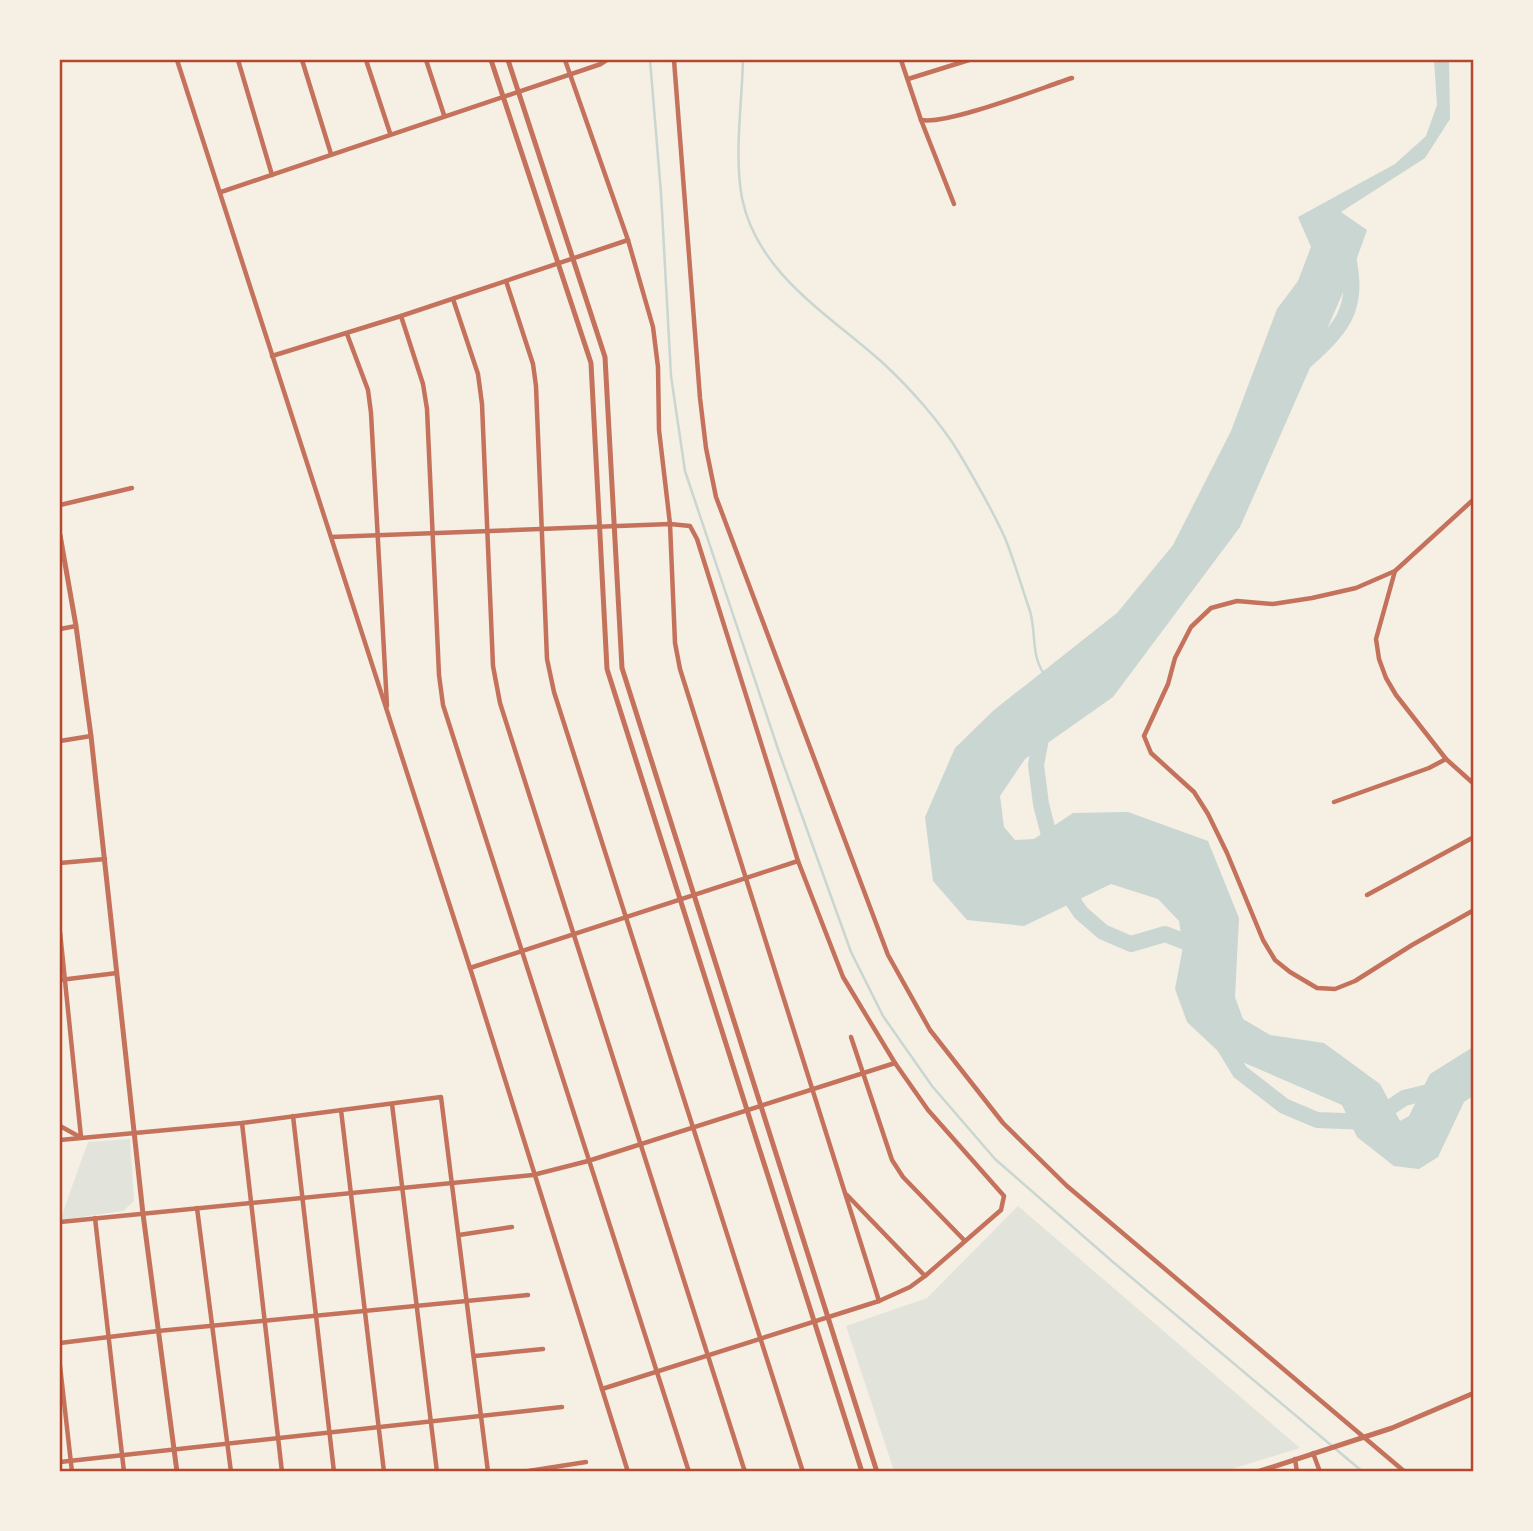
<svg xmlns="http://www.w3.org/2000/svg" width="1533" height="1531" font-family="Helvetica,sans-serif">
<rect width="100%" height="100%" fill="#f6efe4"/>
<g fill="#e2e4dc">
<path d="M130,1139L134,1201L123,1211L60,1220L88,1142Z"/>
<path d="M1018,1206L1300,1448L1225,1471H894L846,1326L927,1298Z"/>
</g>
<path fill="#c9d6d2" d="M1434,60H1449L1450,119L1425,158L1341,212L1367,230L1352,272L1240,527L1113,697L1025,759L1000,796L1004,827L1015,840L1034,839L1073,813L1128,812L1208,841L1239,918L1235,997L1243,1019L1270,1035L1324,1043L1380,1084L1400,1121L1409,1116L1430,1074L1473,1047V1096L1464,1102L1438,1157L1419,1169L1394,1166L1357,1137L1342,1105L1219,1052L1187,1022L1175,989L1183,947L1179,921L1158,899L1111,884L1024,926L967,920L933,881L925,817L955,748L994,710L1117,613L1173,545L1231,431L1277,309L1298,281L1311,247L1298,217L1395,164L1426,136L1437,105Z"/>
<g fill="none" stroke-linecap="round" stroke-linejoin="round">
<g stroke="#c9d6d2" stroke-width="2.5">
<path d="M650,60L661,193L671,376L685,471L779,752L851,952L883,1016L932,1086L995,1159L1113,1262L1363,1472"/>
<path d="M743,60C742,103 734,155 742,198C757,274 831,316 884,364C910,388 941,423 959,453C975,480 992,509 1005,538C1014,560 1021,585 1029,608C1037,630 1030,654 1044,674"/>
</g>
<g stroke="#c9d6d2" stroke-width="16">
<path d="M1301,365C1341,329 1361,311 1347,253"/>
<path d="M1043,728L1036,765L1041,804L1053,851"/>
<path d="M1062,885L1081,913L1103,932L1131,944L1165,934L1188,943L1198,952"/>
<path d="M1220,1039L1240,1072L1284,1106L1317,1120L1369,1122L1404,1098L1465,1083L1474,1076"/>
</g>
<g stroke="#c5725c" stroke-width="4.5">
<path d="M177,60L470,968L628,1472"/>
<path d="M238,60L272,175"/>
<path d="M302,60L331,154"/>
<path d="M366,60L390,133"/>
<path d="M426,60L444,115"/>
<path d="M565,60L628,240L653,327L658,367L659,430L670,524L675,643L680,669L879,1301"/>
<path d="M674,60L700,398L706,448L716,497L888,955L930,1030L1003,1123L1067,1186L1405,1472"/>
<path d="M901,60L921,120L954,204"/>
<path d="M908,79L969,60"/>
<path d="M921,120C948,125 1041,88 1072,78"/>
<path d="M221,192L601,64L607,60"/>
<path d="M506,281L533,364L536,386L547,659L554,692L803,1472"/>
<path d="M453,299L478,374L482,404L493,666L500,703L745,1472"/>
<path d="M401,316L423,384L427,409L439,675L443,705L689,1472"/>
<path d="M347,334L368,390L371,413L387,706"/>
<path d="M272,356L401,316L628,240"/>
<path d="M1474,499L1395,571L1376,639L1379,659L1386,678L1396,695L1446,759L1474,784"/>
<path d="M60,505L132,488"/>
<path d="M331,537L670,524L690,526L697,539L798,861L843,977L895,1063L928,1110L1004,1196L1001,1210L925,1276L910,1287L879,1301L602,1389"/>
<path d="M1395,571L1356,588L1312,598L1273,604L1237,601L1211,608L1191,627L1175,658L1168,684L1144,736L1151,753L1194,792L1208,814L1227,853L1263,940L1275,960L1290,972L1317,988L1335,989L1355,981L1412,945L1474,910"/>
<path d="M60,629L76,626"/>
<path d="M60,741L91,736"/>
<path d="M1334,802L1429,768L1446,759"/>
<path d="M60,863L105,859"/>
<path d="M1367,895L1474,837"/>
<path d="M60,932L81,1137"/>
<path d="M470,968L798,861"/>
<path d="M60,980L117,973"/>
<path d="M851,1037L892,1160L903,1177L964,1240"/>
<path d="M392,1104L437,1472"/>
<path d="M341,1110L384,1472"/>
<path d="M293,1116L334,1472"/>
<path d="M242,1123L282,1472"/>
<path d="M60,1126L80,1137"/>
<path d="M60,1140L242,1123L441,1097L488,1472"/>
<path d="M847,1195L925,1276"/>
<path d="M197,1208L231,1472"/>
<path d="M95,1218L124,1472"/>
<path d="M60,1222L533,1175L588,1161L895,1063"/>
<path d="M459,1235L512,1227"/>
<path d="M60,1343L158,1331L528,1295"/>
<path d="M475,1356L543,1349"/>
<path d="M60,1366L72,1472"/>
<path d="M1313,1453L1320,1472"/>
<path d="M1295,1459L1297,1472"/>
<path d="M60,1462L562,1407"/>
<path d="M522,1472L586,1462"/>
</g>
<g stroke="#c5725c" stroke-width="5">
<path d="M491,60L591,363L607,669L862,1472"/>
<path d="M508,60L605,357L622,668L877,1472"/>
<path d="M60,535L76,626L91,736L143,1214L177,1472"/>
<path d="M1257,1472L1392,1428L1474,1393"/>
</g>
</g>
<rect width="1533" height="1531" fill="none" stroke="#f6efe4" stroke-width="122"/>
<rect x="61" y="61" width="1411" height="1409" fill="none" stroke="#b5482f" stroke-width="2.5"/>
</svg>
